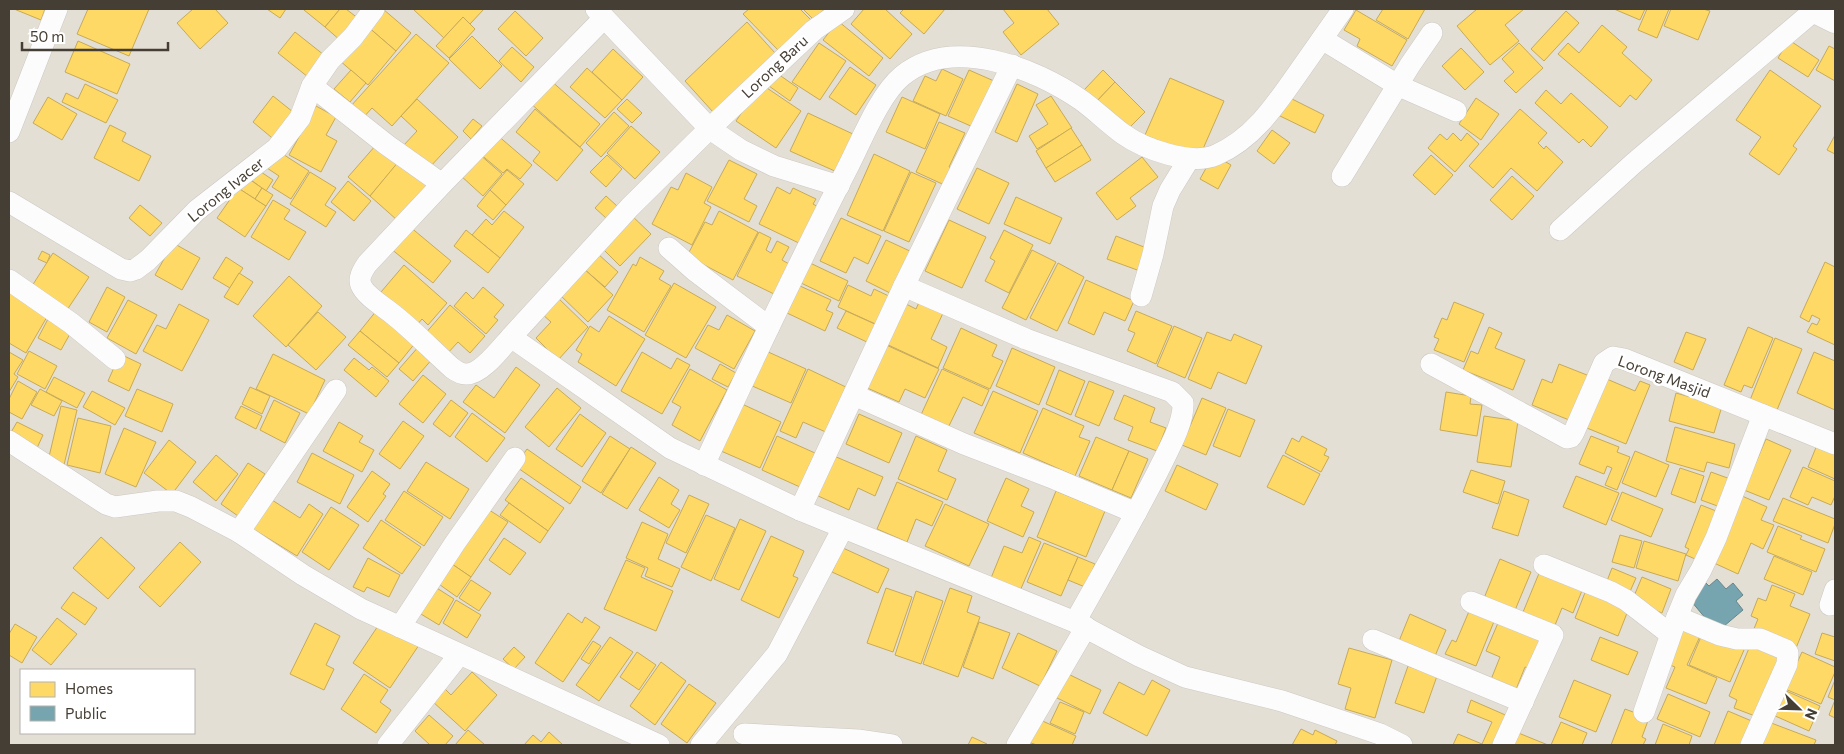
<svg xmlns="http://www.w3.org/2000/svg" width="1844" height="754" font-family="Commissioner,sans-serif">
<rect width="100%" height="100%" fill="#f0ede8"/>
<path fill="#e4dfd5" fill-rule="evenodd" d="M9,9H1835V745H9ZM21,670H194V733H21Z"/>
<g fill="#ffd966" stroke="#c7aa57">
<path d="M14,9H45L41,20Z"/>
<path d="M88,9H149L129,56L77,34Z"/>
<path d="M193,9H215L228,23L200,49L177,23Z"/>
<path d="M267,9H286L280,18Z"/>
<path d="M305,9H340L325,27L304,10Z"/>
<path d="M340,9H346L359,19L341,41L325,27Z"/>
<path d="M383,9L411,33L396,51L367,26Z"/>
<path d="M413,9H484L470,24L463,17L444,38Z"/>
<path d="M749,9H800L811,20L779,51L743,14Z"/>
<path d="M803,9H825L813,19Z"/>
<path d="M864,9H885L912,34L890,59L851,24Z"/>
<path d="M904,9H945L924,34L900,13Z"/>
<path d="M1003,9H1047L1059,24L1021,55L1003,32L1014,23Z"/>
<path d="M1383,9H1425L1408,39L1376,20Z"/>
<path d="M1477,9H1524L1505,25L1519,41L1490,65L1457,26Z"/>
<path d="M1614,9H1645L1640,20Z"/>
<path d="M1647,9H1669L1657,38L1638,30Z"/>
<path d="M1671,9H1703L1710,11L1698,40L1664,26Z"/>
<path d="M1356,10L1407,40L1392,66L1357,46L1360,39L1344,30Z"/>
<path d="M515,11L543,38L526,56L498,29Z"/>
<path d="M1566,11L1579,23L1544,61L1531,49Z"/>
<path d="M463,17L475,29L449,58L436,46Z"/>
<path d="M838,21L883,58L869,76L823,40Z"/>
<path d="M747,22L775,53L713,112L685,81Z"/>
<path d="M1602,25L1627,47L1622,53L1652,80L1636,100L1630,95L1620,107L1558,54L1568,43L1579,53Z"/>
<path d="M367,26L396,51L368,85L339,60Z"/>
<path d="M295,32L324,55L308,77L278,53Z"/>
<path d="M416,34L449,63L392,126L372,108L362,119L350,107Z"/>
<path d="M472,36L502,66L480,89L449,59Z"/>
<path d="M1789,40L1819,60L1808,77L1778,58Z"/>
<path d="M78,41L130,64L117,94L65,72Z"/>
<path d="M819,43L846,61L820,100L792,82Z"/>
<path d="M1519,43L1543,68L1516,93L1504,81L1514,72L1502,59Z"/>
<path d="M1829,46L1835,49V81L1816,70Z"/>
<path d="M512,47L534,67L521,82L499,61Z"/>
<path d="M1461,48L1484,72L1465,90L1442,66Z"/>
<path d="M613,49L643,77L622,100L592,72Z"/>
<path d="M850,67L876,85L856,115L829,97Z"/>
<path d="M587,68L622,100L605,118L570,87Z"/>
<path d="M942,69L963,79L946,116L913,101L925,76L936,81Z"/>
<path d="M351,70L366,83L350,102L334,89Z"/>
<path d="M969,70L994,81L973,127L948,116Z"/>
<path d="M1103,70L1115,82L1096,102L1084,90Z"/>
<path d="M1770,70L1821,106L1793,146L1797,149L1779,175L1749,154L1761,137L1736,120Z"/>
<path d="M778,74L798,88L790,101L769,86Z"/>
<path d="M1170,78L1224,101L1199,158L1145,135Z"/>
<path d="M549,79L600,124L580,147L529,102Z"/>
<path d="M1115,82L1145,112L1126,131L1096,102Z"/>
<path d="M85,84L118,100L106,123L62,102L66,93L78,99Z"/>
<path d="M761,84L801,111L776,148L736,121Z"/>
<path d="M1017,84L1038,94L1017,142L995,132Z"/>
<path d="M1546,90L1561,104L1571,93L1608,127L1591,147L1583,139L1579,143L1535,103Z"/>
<path d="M273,96L298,116L277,142L253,122Z"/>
<path d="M1051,96L1072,128L1037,149L1029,136L1048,124L1036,105Z"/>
<path d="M48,97L77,114L62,140L33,123Z"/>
<path d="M902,97L940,114L925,149L886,132Z"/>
<path d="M1288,97L1324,115L1315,133L1278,115Z"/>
<path d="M1476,98L1499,114L1481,140L1459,124Z"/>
<path d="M417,99L458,137L428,169L403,146L417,131L401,116Z"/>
<path d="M627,99L642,113L632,123L617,109Z"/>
<path d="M316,106L336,117L326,135L337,141L321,172L289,155Z"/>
<path d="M535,109L583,150L557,181L533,161L540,152L516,132Z"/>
<path d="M1520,109L1547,133L1538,143L1544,149L1546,146L1563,162L1537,191L1511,168L1493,188L1469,166Z"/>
<path d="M614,112L629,126L601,157L586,143Z"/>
<path d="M808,113L855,135L837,172L790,151Z"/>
<path d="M473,119L482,126L471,139L463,131Z"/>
<path d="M939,122L965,133L949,167L959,172L951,188L916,172Z"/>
<path d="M110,125L126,133L122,141L151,156L139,181L94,158Z"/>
<path d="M631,126L660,152L635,179L607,153Z"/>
<path d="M1071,128L1082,145L1046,168L1036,151Z"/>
<path d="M1272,130L1290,143L1274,164L1257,151Z"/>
<path d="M1453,133L1461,141L1467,133L1479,144L1455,172L1428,148L1440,134L1447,140Z"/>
<path d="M496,134L532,165L520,179L507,169L503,173L479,153Z"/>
<path d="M1835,135V154L1827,150Z"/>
<path d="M376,145L397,164L370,196L348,177Z"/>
<path d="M1082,145L1091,160L1055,182L1046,168Z"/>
<path d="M278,151L309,171L291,199L272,187L279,176L267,168Z"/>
<path d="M479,154L502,174L483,196L460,175Z"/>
<path d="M874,154L910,171L883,231L847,215Z"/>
<path d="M607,155L622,169L606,187L590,172Z"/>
<path d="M1431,155L1453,175L1435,195L1413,175Z"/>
<path d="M1142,157L1158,177L1130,198L1136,206L1117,220L1096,193Z"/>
<path d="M1219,158L1231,165L1218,189L1200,179L1210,161Z"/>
<path d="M729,160L757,174L744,199L757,206L749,222L707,201Z"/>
<path d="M399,161L427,185L397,220L370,196Z"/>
<path d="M977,168L1009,183L989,224L957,209Z"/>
<path d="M258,170L273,180L266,191L251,180Z"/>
<path d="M507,170L524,184L506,205L490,190Z"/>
<path d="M310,172L336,188L325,205L336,212L326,227L290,204Z"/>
<path d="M911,172L936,183L909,242L884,231Z"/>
<path d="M686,173L712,187L704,203L711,207L692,245L652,224L671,187L678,190Z"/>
<path d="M1512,176L1534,196L1512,220L1490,200Z"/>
<path d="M246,177L262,188L255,199L238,188Z"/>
<path d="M348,181L371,201L354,221L331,202Z"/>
<path d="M777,187L790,194L793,188L816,199L813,204L820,208L803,245L759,224Z"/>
<path d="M238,188L266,206L245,237L217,218Z"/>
<path d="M262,188L273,195L266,206L255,199Z"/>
<path d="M490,190L506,205L493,220L477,206Z"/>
<path d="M606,196L617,206L606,218L595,208Z"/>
<path d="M1016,197L1062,218L1050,244L1004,224Z"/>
<path d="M273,200L290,210L284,219L306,232L289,260L251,237Z"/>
<path d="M140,205L162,223L150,236L129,218Z"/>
<path d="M504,211L524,227L500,258L472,235L486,219L492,225Z"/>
<path d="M719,211L758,232L733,280L687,256L705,222L712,225Z"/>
<path d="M630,214L651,234L620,266L600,246Z"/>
<path d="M841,218L881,236L868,264L854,257L846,273L820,261Z"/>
<path d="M949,220L986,237L962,288L925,271Z"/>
<path d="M409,226L451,261L433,283L390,248Z"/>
<path d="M466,230L500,258L488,273L454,246Z"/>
<path d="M1004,230L1033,245L1009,293L985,281L995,261L990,258Z"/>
<path d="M759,232L771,238L766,250L771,253L777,241L789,247L782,260L789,264L774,294L737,276Z"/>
<path d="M1116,236L1149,249L1140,271L1107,259Z"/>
<path d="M886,240L912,252L892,294L866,281Z"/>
<path d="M173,243L200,258L182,290L155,275Z"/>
<path d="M1032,250L1056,262L1026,320L1002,308Z"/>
<path d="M42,251L50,255L47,263L38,259Z"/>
<path d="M53,253L89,277L67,310L32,286Z"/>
<path d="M598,254L618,272L605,287L584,269Z"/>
<path d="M226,257L243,268L230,288L213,278Z"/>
<path d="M640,257L664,271L659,279L671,286L644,332L607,310L633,264L636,266Z"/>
<path d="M1825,262L1835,267V345L1807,332L1812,323L1817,325L1820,319L1812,315L1809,322L1800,317Z"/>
<path d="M810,263L848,281L839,301L801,283Z"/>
<path d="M1058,263L1084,277L1057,331L1030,318Z"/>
<path d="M404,265L447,303L428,325L422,319L417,325L381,292Z"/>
<path d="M583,268L613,295L588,322L559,294Z"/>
<path d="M239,273L253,282L238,305L224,297Z"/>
<path d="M289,276L322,306L286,347L253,316Z"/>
<path d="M1086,280L1134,301L1125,321L1104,312L1094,335L1068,323Z"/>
<path d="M674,283L716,307L686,358L645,335Z"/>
<path d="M848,285L871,296L874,289L895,299L882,327L838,307Z"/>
<path d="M800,286L831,300L826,310L833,313L825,331L787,313Z"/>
<path d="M9,287L51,310L26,353L9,343Z"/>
<path d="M107,287L125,297L107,332L89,322Z"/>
<path d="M483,287L504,305L494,317L498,320L486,334L454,306L466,292L473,299Z"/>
<path d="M557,297L588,327L558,360L536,338L551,322L542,314Z"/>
<path d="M128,300L157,315L136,354L107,338Z"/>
<path d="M920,300L944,311L931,339L947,347L938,368L884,343L902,302L916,309Z"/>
<path d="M1454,302L1484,314L1464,362L1434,350L1439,339L1434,337L1442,318L1447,320Z"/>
<path d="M179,304L209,320L182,371L143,351L157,325L166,329Z"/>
<path d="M450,305L485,336L470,353L458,342L446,355L424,335Z"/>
<path d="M377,310L416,342L399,363L360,331Z"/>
<path d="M846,311L877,325L869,343L837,328Z"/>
<path d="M1136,311L1172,326L1156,364L1127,351L1135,333L1128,330Z"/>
<path d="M318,312L346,337L316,370L288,345Z"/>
<path d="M727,315L755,331L734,369L695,348L708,325L719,330Z"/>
<path d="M609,316L645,339L616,386L578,362L582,354L576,350L590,326L599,332Z"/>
<path d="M48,319L71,332L61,350L38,338Z"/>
<path d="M1174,326L1202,338L1185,378L1157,366Z"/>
<path d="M1489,327L1502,333L1495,348L1525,360L1513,390L1463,370L1471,351L1478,354Z"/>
<path d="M1748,327L1773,338L1752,388L1744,385L1741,392L1724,385Z"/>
<path d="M961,328L997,345L992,356L1003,361L990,389L943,368Z"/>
<path d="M360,331L399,363L387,377L348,345Z"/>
<path d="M1207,332L1231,341L1234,334L1262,346L1246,384L1218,372L1211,389L1188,379Z"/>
<path d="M1686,332L1706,339L1693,370L1674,362Z"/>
<path d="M1775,338L1802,349L1777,410L1750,400Z"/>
<path d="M884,344L939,369L925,398L905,389L899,402L865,387Z"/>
<path d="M420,345L434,357L413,381L399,369Z"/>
<path d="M1012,348L1055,367L1039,405L996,386Z"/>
<path d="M29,351L57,366L45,389L17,374Z"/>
<path d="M766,351L806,369L791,403L750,385Z"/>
<path d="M9,352L23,360L14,374L18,377L9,392Z"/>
<path d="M642,352L671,369L677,358L690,365L662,414L621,391Z"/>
<path d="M1814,352L1835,361V410L1797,393Z"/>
<path d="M120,354L141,364L129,391L108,381Z"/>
<path d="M273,354L325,380L309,414L256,389Z"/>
<path d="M354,358L369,370L372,367L389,381L376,397L344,370Z"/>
<path d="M720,364L736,373L728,387L712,379Z"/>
<path d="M1559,364L1592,377L1574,422L1532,405L1542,379L1552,383Z"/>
<path d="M516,367L540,385L505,433L463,402L476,385L494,398Z"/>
<path d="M690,369L727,390L700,441L672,425L681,407L672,402Z"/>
<path d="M808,369L848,388L828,433L803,422L796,438L780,431Z"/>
<path d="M942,369L989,390L982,406L963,397L947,430L920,417Z"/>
<path d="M1059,370L1085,381L1071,415L1046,404Z"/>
<path d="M423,375L446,394L423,423L399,404Z"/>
<path d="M54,377L85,393L77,408L46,392Z"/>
<path d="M1602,377L1635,391L1640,381L1650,385L1626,444L1582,426Z"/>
<path d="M18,381L37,392L22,419L9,412V399Z"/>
<path d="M1089,381L1114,391L1099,426L1075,416Z"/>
<path d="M250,387L270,396L262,414L242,404Z"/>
<path d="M557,388L581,408L549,447L525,427Z"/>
<path d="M40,389L62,401L54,416L31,405Z"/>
<path d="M137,389L173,404L162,432L125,416Z"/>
<path d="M92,391L125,408L115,425L83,407Z"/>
<path d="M993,391L1038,411L1020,453L974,433Z"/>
<path d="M1446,392L1471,396L1470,404L1482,405L1477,436L1440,430Z"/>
<path d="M1676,393L1722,406L1714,433L1669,421Z"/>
<path d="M1124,395L1155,408L1150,422L1166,428L1157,451L1128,440L1133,427L1114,419Z"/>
<path d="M1202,398L1226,408L1206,455L1182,445Z"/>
<path d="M274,400L300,413L285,443L260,430Z"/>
<path d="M451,400L468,413L450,437L433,424Z"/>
<path d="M742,404L781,422L760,468L721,451Z"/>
<path d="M61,406L77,410L64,465L48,461Z"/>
<path d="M241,406L262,416L256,429L235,418Z"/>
<path d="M1043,408L1084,426L1079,437L1090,441L1075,476L1023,453Z"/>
<path d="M1228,409L1255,420L1240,457L1213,446Z"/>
<path d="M472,413L505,438L487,462L455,437Z"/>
<path d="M580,414L606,433L582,467L556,449Z"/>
<path d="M859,414L902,433L889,463L846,444Z"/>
<path d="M1484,416L1518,421L1511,467L1477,462Z"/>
<path d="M78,418L111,426L100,473L67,465Z"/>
<path d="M403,421L424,436L400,469L379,454Z"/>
<path d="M17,422L43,435L37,448L10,434Z"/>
<path d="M339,422L363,436L359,442L374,450L362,472L323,451Z"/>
<path d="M1675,427L1735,444L1729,468L1707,462L1704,472L1666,461Z"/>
<path d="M124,428L156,442L136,487L105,474Z"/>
<path d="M610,436L630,449L601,493L582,481Z"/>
<path d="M777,436L815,453L800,487L762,470Z"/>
<path d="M916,436L947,450L938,471L956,479L947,500L898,479Z"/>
<path d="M1302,436L1327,449L1324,455L1329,457L1321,472L1285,453L1292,438L1299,442Z"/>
<path d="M1591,436L1619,447L1617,452L1630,457L1617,490L1605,485L1612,468L1607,466L1604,474L1579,464Z"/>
<path d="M1096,437L1129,451L1112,490L1079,476Z"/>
<path d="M1766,439L1791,450L1769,500L1744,490Z"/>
<path d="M169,440L196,462L172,494L144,473Z"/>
<path d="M1817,445L1835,453V479L1808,467Z"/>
<path d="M631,447L656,463L627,509L602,494Z"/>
<path d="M527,449L581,487L570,504L515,466Z"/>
<path d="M1129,451L1148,459L1131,498L1112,490Z"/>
<path d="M1635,451L1669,465L1656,497L1622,483Z"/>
<path d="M312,453L354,475L340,504L297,482Z"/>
<path d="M216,455L238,474L216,501L193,482Z"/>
<path d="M1283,455L1320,474L1304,505L1267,487Z"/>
<path d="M834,456L883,477L875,496L858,488L849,510L816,495Z"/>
<path d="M426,462L469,489L450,519L407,491Z"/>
<path d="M248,463L265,474L238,516L221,504Z"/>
<path d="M1177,465L1218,484L1206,510L1165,491Z"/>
<path d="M1803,467L1835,481V496L1831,505L1812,497L1808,505L1790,497Z"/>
<path d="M1680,468L1704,476L1695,503L1671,494Z"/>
<path d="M1471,470L1505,481L1498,504L1463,492Z"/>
<path d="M372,471L390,484L383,494L386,496L368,522L347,507Z"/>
<path d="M1711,472L1733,480L1723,508L1701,500Z"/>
<path d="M1576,476L1619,493L1606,525L1563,507Z"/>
<path d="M659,477L679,490L671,504L680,510L669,528L639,510Z"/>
<path d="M521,478L564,508L548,531L505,500Z"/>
<path d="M1006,478L1029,489L1021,506L1034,512L1023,537L987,521Z"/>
<path d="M897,482L943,502L932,526L916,519L907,542L877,529Z"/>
<path d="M404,491L443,517L424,546L385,520Z"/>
<path d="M1056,491L1105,511L1086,557L1037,537Z"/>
<path d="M1504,491L1529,500L1518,536L1492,528Z"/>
<path d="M1622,492L1663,509L1651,537L1611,520Z"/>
<path d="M689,495L709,504L686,553L666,543Z"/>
<path d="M1742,496L1767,507L1761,520L1774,525L1763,549L1751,543L1738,574L1714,563Z"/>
<path d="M1783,498L1835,519V524L1828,543L1773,521Z"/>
<path d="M272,500L300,518L309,504L323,514L297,556L253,529Z"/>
<path d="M509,503L548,531L540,543L500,515Z"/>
<path d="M945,504L989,524L969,566L925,546Z"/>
<path d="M1701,505L1721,513L1702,562L1686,555L1689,549L1685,547Z"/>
<path d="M331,507L359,525L329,570L302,552Z"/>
<path d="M486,508L508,522L471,577L449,562Z"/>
<path d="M706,515L735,528L711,581L681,567Z"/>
<path d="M740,519L766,531L739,590L714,579Z"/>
<path d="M381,520L421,547L402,574L363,548Z"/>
<path d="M642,522L668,534L658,559L680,569L672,587L645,576L648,568L626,558Z"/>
<path d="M1778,526L1802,536L1800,539L1825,549L1816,572L1767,552Z"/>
<path d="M1620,535L1642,541L1634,568L1612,562Z"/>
<path d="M771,536L804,551L793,576L798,578L779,618L741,600Z"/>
<path d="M101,537L135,568L108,599L73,568Z"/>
<path d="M1029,537L1041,542L1020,591L991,578L1004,546L1022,553Z"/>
<path d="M504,538L526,553L510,575L489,560Z"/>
<path d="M1644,541L1686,554L1678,581L1636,568Z"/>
<path d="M180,542L201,562L160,607L139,587Z"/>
<path d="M1044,543L1078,557L1061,596L1027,582Z"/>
<path d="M843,548L889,569L878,593L832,572Z"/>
<path d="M1774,556L1812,572L1803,595L1764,579Z"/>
<path d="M1078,557L1095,564L1085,587L1068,580Z"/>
<path d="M368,558L400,575L389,597L367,587L364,592L353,587Z"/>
<path d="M1500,559L1531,572L1513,615L1482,603Z"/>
<path d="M626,560L645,568L641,577L673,591L656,631L604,609Z"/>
<path d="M449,562L471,577L457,597L436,582Z"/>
<path d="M1542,566L1585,583L1573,613L1562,608L1553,630L1521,617Z"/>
<path d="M1612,568L1636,578L1628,596L1605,586Z"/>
<path d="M1642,577L1671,589L1662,613L1632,601Z"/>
<path d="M471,580L491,593L479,611L459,598Z"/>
<path d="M432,585L454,599L439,625L416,611Z"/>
<path d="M1588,585L1629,608L1618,636L1575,618Z"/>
<path d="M1772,585L1795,594L1790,606L1810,614L1796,648L1753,631L1758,619L1751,616L1758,598L1766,601Z"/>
<path d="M886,588L912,597L893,652L867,643Z"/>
<path d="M950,588L972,596L967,612L980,617L958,677L923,664Z"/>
<path d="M916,591L943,601L921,664L895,655Z"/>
<path d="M73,592L97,608L85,625L61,608Z"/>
<path d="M456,600L481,615L467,638L443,623Z"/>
<path d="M1470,609L1495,619L1476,666L1445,654L1452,640L1456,642Z"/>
<path d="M568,613L582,623L585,617L600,627L563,682L535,663Z"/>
<path d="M1410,614L1446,630L1435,656L1399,641Z"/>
<path d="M57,618L77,634L51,665L32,650Z"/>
<path d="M382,620L419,645L390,688L353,663Z"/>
<path d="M979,622L1010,633L993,679L963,667Z"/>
<path d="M315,623L340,636L326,665L334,669L324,690L290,674Z"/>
<path d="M1498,623L1544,642L1533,670L1525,667L1515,692L1490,682L1500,657L1486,651Z"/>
<path d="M15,624L37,637L22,663L9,655V634Z"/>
<path d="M1681,625L1701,634L1687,665L1717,678L1706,704L1666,688L1675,667L1665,663Z"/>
<path d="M1703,632L1744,650L1730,682L1689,665Z"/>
<path d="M1018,633L1057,651L1040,686L1002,668Z"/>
<path d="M1822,633L1835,637V661L1815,654Z"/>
<path d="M610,637L633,652L599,701L576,685Z"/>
<path d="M1600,637L1638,652L1628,675L1591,660Z"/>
<path d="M593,641L601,646L589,664L581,659Z"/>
<path d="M1752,641L1781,654L1755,716L1734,708L1737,700L1729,696Z"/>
<path d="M514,647L525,657L514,669L503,659Z"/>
<path d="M1349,648L1392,660L1375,718L1345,709L1351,688L1338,684Z"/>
<path d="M637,652L656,665L639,690L620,677Z"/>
<path d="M1802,652L1835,667V672L1821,704L1785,689Z"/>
<path d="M661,662L686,681L655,725L630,706Z"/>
<path d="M1408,666L1437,676L1424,713L1395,703Z"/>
<path d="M472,672L497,695L465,731L432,701L444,688L451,695Z"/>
<path d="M1066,673L1101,690L1090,714L1055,697Z"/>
<path d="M364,674L388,690L380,702L391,710L376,733L341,709Z"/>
<path d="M1152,680L1170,690L1147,736L1103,713L1119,682L1144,695Z"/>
<path d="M1574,680L1611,695L1596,732L1559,717Z"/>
<path d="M1835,680V718L1829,715L1835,700L1828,697Z"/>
<path d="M689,684L716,703L687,743L661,724Z"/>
<path d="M1784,690L1820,706L1809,731L1773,715Z"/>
<path d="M1668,694L1710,712L1700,737L1657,719Z"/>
<path d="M1471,700L1510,717L1498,745H1453L1458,734L1482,744L1492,722L1467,712Z"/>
<path d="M1060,702L1084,712L1075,734L1050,723Z"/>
<path d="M1625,709L1649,718L1642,737L1646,739L1643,745H1611Z"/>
<path d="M1728,711L1754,722L1745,745H1714Z"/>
<path d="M429,715L453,736L445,745H430L415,731Z"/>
<path d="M1038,719L1076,736L1072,745H1037L1028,742Z"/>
<path d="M1766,721L1816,740L1814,745H1757Z"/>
<path d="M1561,722L1587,733L1582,745H1551Z"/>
<path d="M1663,724L1692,736L1689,745H1655Z"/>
<path d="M1301,729L1313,735L1315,730L1337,741L1335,745H1292Z"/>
<path d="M468,730L485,745H455Z"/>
<path d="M549,732L563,745H524L533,735L541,742Z"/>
<path d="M1516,732L1548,745H1510Z"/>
<path d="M972,737L987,744V745H968Z"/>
</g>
<path fill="#76a5af" stroke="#67868a" d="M1717,579L1726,589L1733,583L1743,595L1736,601L1743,610L1717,632L1691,601L1704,581L1709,586Z"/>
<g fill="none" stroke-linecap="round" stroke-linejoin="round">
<g stroke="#ccc9c4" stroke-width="22">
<g id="minor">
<path d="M596,9L710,129L741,150L774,166L839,186"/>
<path d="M604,18L442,184L367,264C363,270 358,278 361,285C365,296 386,308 395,316C415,332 433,351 452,368C456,371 461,374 466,374C481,375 501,348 511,337L670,448L800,510L1075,622L1139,656L1185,677L1282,701L1380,734L1402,745"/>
<path d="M1322,39L1399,86L1456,111"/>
<path d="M312,86L387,145L442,184"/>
<path d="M9,132L57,9"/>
<path d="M1342,176L1410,65L1432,33"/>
<path d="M9,202L121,269L130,271L136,269L148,260L197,210L277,148L300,118L312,86L330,60L353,37L374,9"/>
<path d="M1560,230L1634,163L1816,9"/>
<path d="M669,248L695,271L769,327"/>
<path d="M9,280L71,323L115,359"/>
<path d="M904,286L1026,339L1172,392L1183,403C1184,424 1167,452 1158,471C1132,522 1103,572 1075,622"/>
<path d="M1141,296L1153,254L1163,206L1170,190L1189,159"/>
<path d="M511,337L630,207L706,132L814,30L844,9"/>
<path d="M1431,364L1567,438L1571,437L1574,432L1604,363L1613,357L1624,359L1835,444"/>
<path d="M854,395L964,444L1055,479L1136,513"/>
<path d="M9,441L106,504L115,507L158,501H176L191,507L239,532L303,575L361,609L659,745"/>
<path d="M704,465C750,366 797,266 847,169C861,142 879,95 902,76C952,35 1035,68 1081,100C1095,110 1108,123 1123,134C1144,149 1191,166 1216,155C1253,139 1275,106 1298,73C1313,52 1328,30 1343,9"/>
<path d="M800,510L904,286L1012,65"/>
<path d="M239,532L336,390"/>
<path d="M1544,565L1611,592L1626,600L1670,634"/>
<path d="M1471,602L1553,635L1503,745"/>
<path d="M1830,605L1835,590"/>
<path d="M1677,617L1720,635L1737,639H1760L1786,650L1788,653L1787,664L1751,745"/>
<path d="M400,627L455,543L515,458"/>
<path d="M1373,640L1523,702"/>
<path d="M1644,712L1677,617L1686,595L1701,570L1716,538L1763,415"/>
<path d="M744,734L858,740L892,745"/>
<path d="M388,745L459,655"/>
<path d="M701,745L777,654L843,528"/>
<path d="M1017,745L1086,627"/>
</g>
</g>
<g stroke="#ccc9c4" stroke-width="29">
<path id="tertiary" d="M1815,9L1835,19"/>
</g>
<use href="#minor" stroke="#fdfcfc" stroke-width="21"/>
<use href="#tertiary" stroke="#fdfcfc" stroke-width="28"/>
</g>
<g text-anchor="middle" stroke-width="5" stroke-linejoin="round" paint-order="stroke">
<g font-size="15" fill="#453e34" stroke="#fff">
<text transform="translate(775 67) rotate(-43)" y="5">Lorong Baru</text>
<text transform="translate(226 190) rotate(-39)" y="5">Lorong Ivacer</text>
<text transform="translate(1664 377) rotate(20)" y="5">Lorong Masjid</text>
</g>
</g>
<rect width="1844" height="754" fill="none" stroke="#453e34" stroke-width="20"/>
<rect x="20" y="669" width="175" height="65" fill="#ffffff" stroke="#b5b2ae"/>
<rect x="30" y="682" width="25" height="15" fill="#ffd966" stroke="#b5b2ae"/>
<text x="65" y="694" font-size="15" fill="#453e34">Homes</text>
<rect x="30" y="706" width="25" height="15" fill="#76a5af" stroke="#b5b2ae"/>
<text x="65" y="719" font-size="15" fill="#453e34">Public</text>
<g transform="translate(1799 709) rotate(113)" stroke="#ffffff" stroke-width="4" paint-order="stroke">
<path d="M0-4L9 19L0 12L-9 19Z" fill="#453e34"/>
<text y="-8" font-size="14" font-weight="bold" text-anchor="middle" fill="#453e34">N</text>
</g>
<path d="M22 42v8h146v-8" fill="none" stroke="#453e34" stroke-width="2.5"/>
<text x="30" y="42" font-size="15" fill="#453e34" stroke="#ffffff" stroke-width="4" paint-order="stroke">50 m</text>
</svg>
